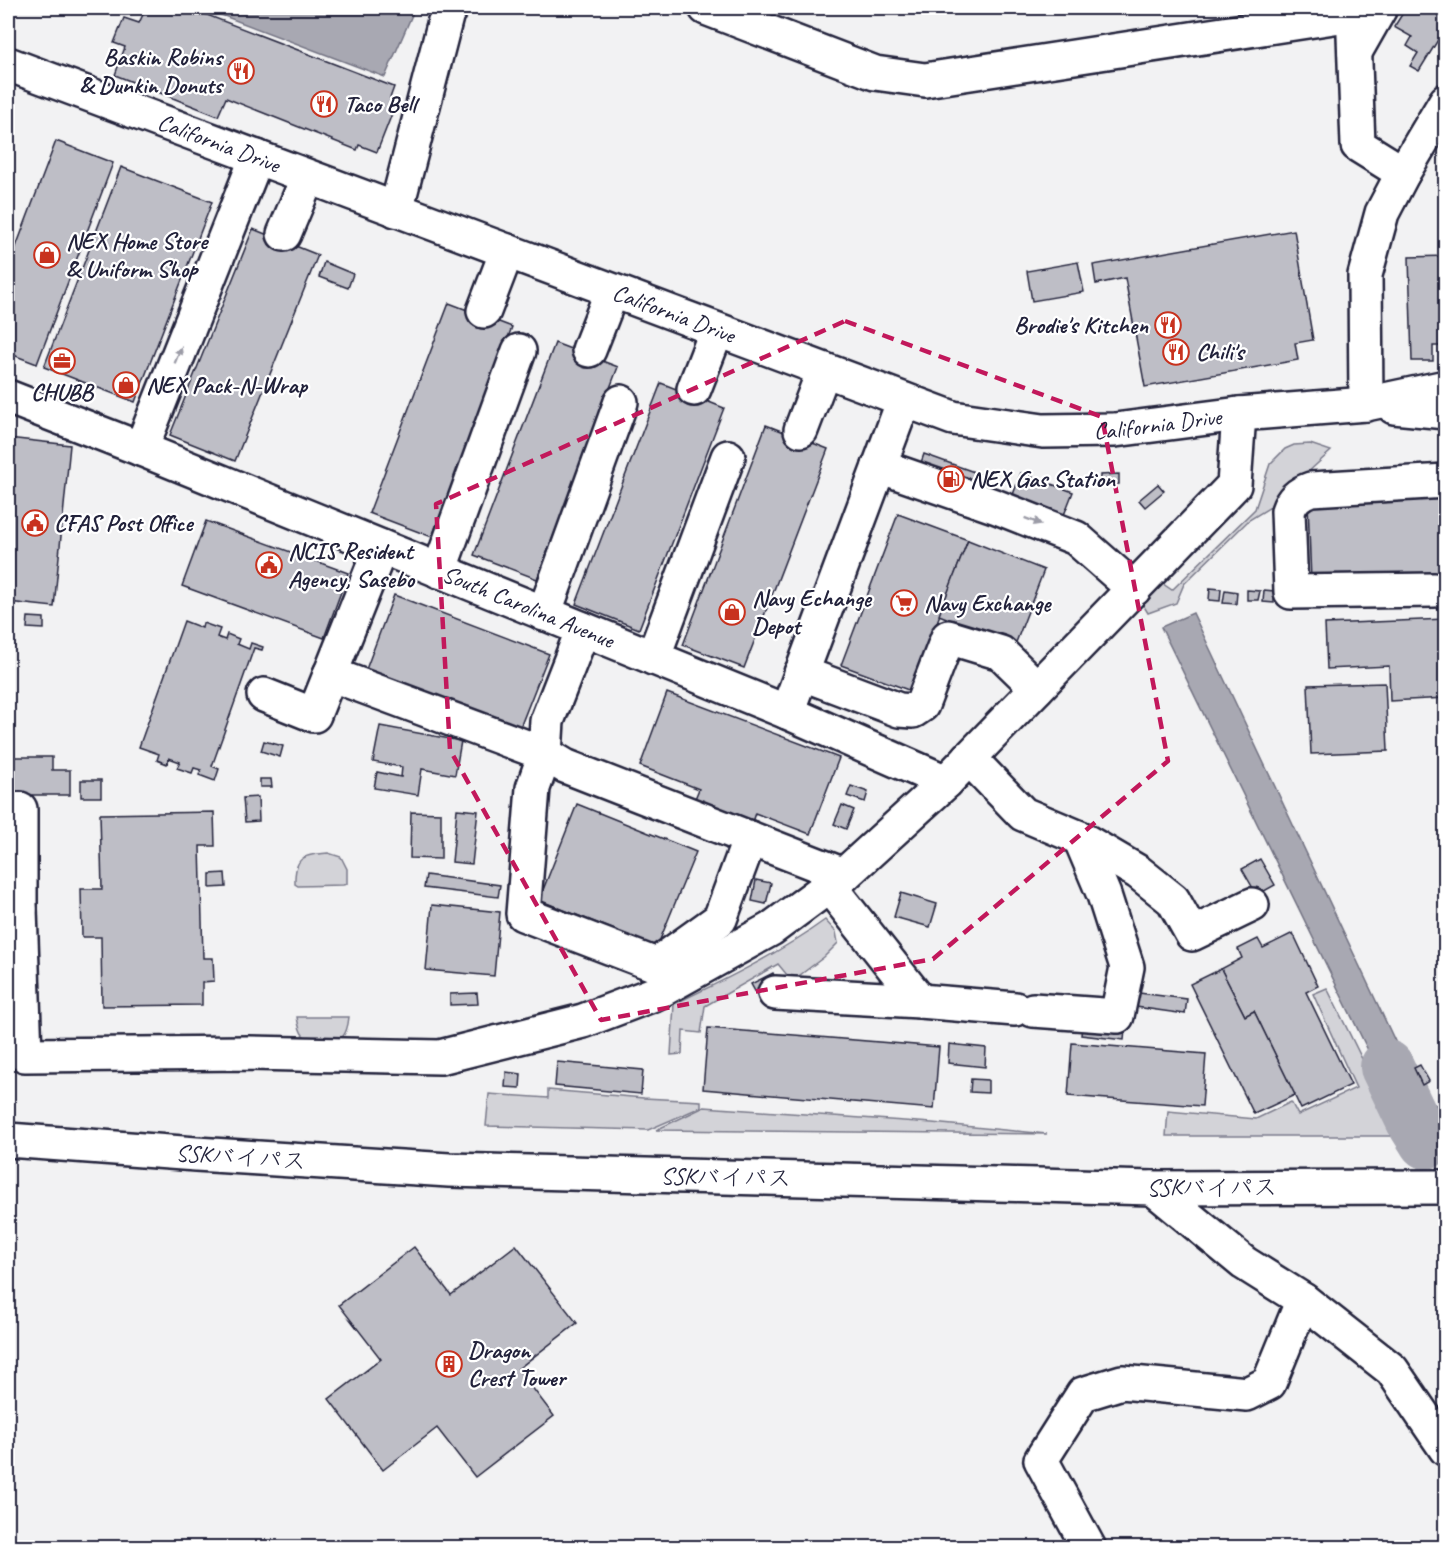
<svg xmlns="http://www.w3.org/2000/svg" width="1453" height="1555" font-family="Caveat,'Klee One',sans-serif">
<rect width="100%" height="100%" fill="#f2f2f3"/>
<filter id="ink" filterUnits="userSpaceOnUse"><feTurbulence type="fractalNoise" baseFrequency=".0167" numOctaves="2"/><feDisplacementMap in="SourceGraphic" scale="12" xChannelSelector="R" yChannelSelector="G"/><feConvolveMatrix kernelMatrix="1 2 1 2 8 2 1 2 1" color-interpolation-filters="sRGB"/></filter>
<g filter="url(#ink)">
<g fill="#d3d3d8" stroke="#7a7a8a" stroke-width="1.5">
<path d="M1310,444L1331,451L1269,508L1249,520L1184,584L1176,603L1148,613L1140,600L1160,582L1172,590L1255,509L1270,464L1285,449L1294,445Z"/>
<path d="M328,853L341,857L347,869V884L343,885L298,886L295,884C294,856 304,855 328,853Z"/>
<path d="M825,920L836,932L838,943L824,957L792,981L778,964L705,1006L701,1033L683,1031L682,1054L671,1055L674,1004C727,979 778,954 825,920Z"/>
<path d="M1327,988L1400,1136H1166L1168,1111L1256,1119L1291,1102L1298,1115L1356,1088L1313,994Z"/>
<path d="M297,1017H349C347,1036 342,1043 322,1042C315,1042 308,1040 303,1035C299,1030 298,1023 297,1017Z"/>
<path d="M548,1090L644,1098L701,1101V1107L648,1130L486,1126L489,1094L548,1098Z"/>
<path d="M704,1107L932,1123L1047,1134L656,1130Z"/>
</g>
<g fill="#a8a8b2" stroke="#727282" stroke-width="1.5">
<path d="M203,8H415L385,77Z"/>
<path d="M1193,613L1419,1092L1441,1109L1440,1125L1433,1130L1409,1134L1161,627Z"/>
</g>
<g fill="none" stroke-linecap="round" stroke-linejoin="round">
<path stroke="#a8a8b2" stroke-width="54" d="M1387,1067L1413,1121L1426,1142"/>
</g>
<g fill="#bebec6" stroke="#22223b" stroke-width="1.5">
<path d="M146,8H189L394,87L390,98L397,101L377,152L359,145L357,150L226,98L218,116L115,75L125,47L114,43L124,18L139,23Z"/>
<path d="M1406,8H1446V31L1444,30L1419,71L1410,66L1418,53L1407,46L1412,37L1394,27Z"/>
<path d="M56,141L113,163L37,364L8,353V268Z"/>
<path d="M121,167L212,202L135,402L44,367Z"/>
<path d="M253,229L318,255L235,461L170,435Z"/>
<path d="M1294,230L1313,340L1295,343L1298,360L1145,387L1125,278L1096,284L1093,265Z"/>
<path d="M1446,256V346H1433V361H1412L1409,257Z"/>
<path d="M324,262L353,274L348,288L319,277Z"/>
<path d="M1078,262L1084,292L1032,301L1027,271Z"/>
<path d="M449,303L512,327L432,537L369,513Z"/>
<path d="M555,343L618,367L537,579L474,555Z"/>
<path d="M661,383L724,408L639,629L576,604Z"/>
<path d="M766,425L828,449L744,668L683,645Z"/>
<path d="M8,438L70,445L54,607L8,602Z"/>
<path d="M924,454L988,477L978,509L913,486Z"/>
<path d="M1021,473L1073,492L1062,520L1011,500Z"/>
<path d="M1119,474V484L1100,485V475Z"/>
<path d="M1158,484L1164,491L1145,507L1139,500Z"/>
<path d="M1446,499V577L1311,581L1308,503Z"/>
<path d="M898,514L968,540L911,691L841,665Z"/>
<path d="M206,521L348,573L324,638L182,586Z"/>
<path d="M968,540L1044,570L1015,645L939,615Z"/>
<path d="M1210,588L1221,589L1220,601L1209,600Z"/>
<path d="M1225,590L1237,592L1236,604L1223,603Z"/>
<path d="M1247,590L1260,591L1258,600H1247Z"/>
<path d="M1264,590L1274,591V603L1263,602Z"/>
<path d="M394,595L549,654L519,730L365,672Z"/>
<path d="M28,617L44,618V629L27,628Z"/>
<path d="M1446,619V698L1390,701L1389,666L1327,669L1325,624Z"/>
<path d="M184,621L202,628L203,623L220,629L217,637L225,640L227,634L239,639L237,644L249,649L251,643L263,647L262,650L254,648L212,766L219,769L215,781L199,775L201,770L194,768L192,773L177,768L180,762L169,758L167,764L157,760L159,754L139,747Z"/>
<path d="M1385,683L1388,751L1311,754L1308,685Z"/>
<path d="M667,693L839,758L810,834L755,813L752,822L694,801L699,789L640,766Z"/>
<path d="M380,726L461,741L455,775L422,769L418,795L374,788L377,772L401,777L402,767L373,762Z"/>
<path d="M264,741L283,746L280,757L261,751Z"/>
<path d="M8,757H52V770H70V795H8Z"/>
<path d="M260,779H271L272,787H260Z"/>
<rect x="81" y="780" width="20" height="17"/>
<path d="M851,786L868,792L865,802L847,796Z"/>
<path d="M258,797L259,821L245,822L243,798Z"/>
<path d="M577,804L696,852L657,947L539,900Z"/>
<path d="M842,805L854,810L846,829L834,824Z"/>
<path d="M457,809L478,811L472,864L452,862Z"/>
<path d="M214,812L215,846H200L203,958H213L214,981L202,982V1005L102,1006L101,937H82L81,889H102L100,814Z"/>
<path d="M411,812L441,813V859L410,858Z"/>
<path d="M1260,859L1275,885L1257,895L1242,869Z"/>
<path d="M225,873L226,887L210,888V874Z"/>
<path d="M426,875L500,885L498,897L424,888Z"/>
<path d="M756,880L771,883L766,904L752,901Z"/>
<path d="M901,893L937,904L930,927L894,917Z"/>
<path d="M432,905L500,912L494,976L426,970Z"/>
<path d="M1293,933L1318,986L1306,992L1351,1085L1301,1109L1254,1011L1245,1016L1221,969L1242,958L1238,949L1258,939L1263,948Z"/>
<path d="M1221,969L1245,1016L1254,1011L1295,1095L1254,1114L1190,984Z"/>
<path d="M773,973L777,982L756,993L751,984Z"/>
<path d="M477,993L478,1004L450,1005V994Z"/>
<path d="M1139,993L1187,999L1185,1014L1136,1007Z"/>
<path d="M1082,1025L1125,1030L1124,1040L1081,1035Z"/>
<path d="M708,1028L939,1047L934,1109L703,1089Z"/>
<path d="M1072,1043L1206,1054L1202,1106L1068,1096Z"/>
<path d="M949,1044L986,1048L985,1067L948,1063Z"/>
<path d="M557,1062L643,1070L641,1094L555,1086Z"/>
<path d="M1420,1065L1429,1081L1422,1085L1414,1068Z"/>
<path d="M506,1072L521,1074L520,1088L505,1087Z"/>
<path d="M971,1079L988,1080V1093L970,1092Z"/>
<path d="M516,1245L577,1323L518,1369L554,1416L475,1477L437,1428L383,1470L329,1399L381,1359L339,1305L414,1247L451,1295Z"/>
</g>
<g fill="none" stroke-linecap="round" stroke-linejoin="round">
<g stroke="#22223b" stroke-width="38">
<g id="minor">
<path d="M706,8L875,73L925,80L1353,14"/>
<path d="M1353,8L1358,145L1403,173"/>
<path d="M1355,52L1380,8"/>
<path id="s1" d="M8,64L953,418L1043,431L1115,430L1239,414L1366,404L1446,387"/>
<path d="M396,210L447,13L451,8"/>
<path d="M284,234L308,177"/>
<path d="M484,311L507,251"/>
<path d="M589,350L612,291"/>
<path d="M694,389L717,330"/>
<path id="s2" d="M8,397L141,449L787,712L946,782"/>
<path d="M1366,404L1365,275L1382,213L1403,173L1446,101"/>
<path d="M1394,407L1446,412"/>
<path d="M801,430L824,370"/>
<path d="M141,449L257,157"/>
<path d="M879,466L997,507L1076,538L1134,589"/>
<path d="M439,571L519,351"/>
<path d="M1434,590L1291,592L1288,511C1292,499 1299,493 1311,489L1446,481"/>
<path d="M544,614L621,402"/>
<path d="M583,629L547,721L545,754L565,766L844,875"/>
<path d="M653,658L728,457"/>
<path d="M801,673L899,710L913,711L922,705L948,637L1001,653L1037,688"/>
<path d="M330,674L545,754L533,788L523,914L656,965L720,919L750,838"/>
<path d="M264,695L314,715L381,547"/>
<path d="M787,712L904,400"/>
<path d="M969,758L1023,814L1080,838L1138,872L1173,900L1192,934L1252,905"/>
<path d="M20,809V909"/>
<path d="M829,886L920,1001L1015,1009"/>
<path d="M8,910L20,909L25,1055L249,1053L440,1057L583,1021L654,994L771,929L844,875L946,782L1234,485L1239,414"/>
<path d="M775,993L920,1001"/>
<path d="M1033,1010L1117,1016L1127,967L1104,895L1080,838"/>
<path d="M8,1140L196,1154L449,1170L1153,1188L1446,1187"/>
<path d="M1153,1188L1244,1263L1303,1300L1392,1370L1446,1449"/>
<path d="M1089,1548L1041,1460L1083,1394L1122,1382L1247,1394L1269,1383L1303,1300"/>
</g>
</g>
<use href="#minor" stroke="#fff" stroke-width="33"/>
</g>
<defs><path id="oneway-solid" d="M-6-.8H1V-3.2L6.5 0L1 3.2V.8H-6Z" transform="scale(1.5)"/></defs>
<g fill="#9c9ca7">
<use href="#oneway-solid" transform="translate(178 355) rotate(-68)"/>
<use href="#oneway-solid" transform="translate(1033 521) rotate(21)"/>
</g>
</g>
<path fill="none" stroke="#c2185b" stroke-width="4.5" stroke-dasharray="12 8" stroke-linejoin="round" d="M845,321L1102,417L1168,761L933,959L601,1020L450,750L436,504Z"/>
<defs>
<g id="restaurant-ring" transform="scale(1.35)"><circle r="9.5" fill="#fff" stroke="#c8321e" stroke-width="1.5"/><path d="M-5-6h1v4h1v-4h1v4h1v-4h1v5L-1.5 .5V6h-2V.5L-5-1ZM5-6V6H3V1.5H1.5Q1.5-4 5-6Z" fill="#c8321e"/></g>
<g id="shop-ring" transform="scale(1.35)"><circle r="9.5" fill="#fff" stroke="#c8321e" stroke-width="1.5"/><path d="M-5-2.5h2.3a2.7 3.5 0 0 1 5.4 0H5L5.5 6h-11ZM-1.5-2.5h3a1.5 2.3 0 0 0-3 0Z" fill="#c8321e"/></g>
<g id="office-ring" transform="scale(1.35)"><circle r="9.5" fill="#fff" stroke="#c8321e" stroke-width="1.5"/><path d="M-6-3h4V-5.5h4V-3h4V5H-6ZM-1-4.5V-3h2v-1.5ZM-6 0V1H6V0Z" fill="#c8321e"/></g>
<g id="fuel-ring" transform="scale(1.35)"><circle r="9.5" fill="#fff" stroke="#c8321e" stroke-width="1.5"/><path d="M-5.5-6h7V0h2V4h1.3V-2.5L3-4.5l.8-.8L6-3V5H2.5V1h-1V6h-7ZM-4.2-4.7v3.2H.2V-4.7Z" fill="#c8321e"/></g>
<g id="civic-ring" transform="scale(1.35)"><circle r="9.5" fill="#fff" stroke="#c8321e" stroke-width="1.5"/><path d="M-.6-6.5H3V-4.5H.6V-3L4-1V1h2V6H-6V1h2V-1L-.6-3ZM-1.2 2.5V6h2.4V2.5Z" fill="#c8321e"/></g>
<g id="supermarket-ring" transform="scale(1.35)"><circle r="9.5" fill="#fff" stroke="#c8321e" stroke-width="1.5"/><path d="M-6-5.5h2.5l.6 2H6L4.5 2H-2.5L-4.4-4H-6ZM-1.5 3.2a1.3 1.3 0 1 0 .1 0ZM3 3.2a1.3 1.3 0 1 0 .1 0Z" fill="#c8321e"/></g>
<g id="building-ring" transform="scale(1.35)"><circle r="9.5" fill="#fff" stroke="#c8321e" stroke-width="1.5"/><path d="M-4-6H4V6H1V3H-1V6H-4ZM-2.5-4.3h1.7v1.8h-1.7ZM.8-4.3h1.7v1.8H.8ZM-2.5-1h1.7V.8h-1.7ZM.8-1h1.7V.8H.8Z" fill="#c8321e"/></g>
</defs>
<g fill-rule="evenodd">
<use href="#restaurant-ring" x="241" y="71"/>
<use href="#restaurant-ring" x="324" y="104"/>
<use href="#shop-ring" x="47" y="255"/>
<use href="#restaurant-ring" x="1168" y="325"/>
<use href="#restaurant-ring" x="1176" y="352"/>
<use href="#office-ring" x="62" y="361"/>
<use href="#shop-ring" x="126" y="385"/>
<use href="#fuel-ring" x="951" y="479"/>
<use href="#civic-ring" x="35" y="523"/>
<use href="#civic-ring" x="269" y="565"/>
<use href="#supermarket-ring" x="904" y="603"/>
<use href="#shop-ring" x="732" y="612"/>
<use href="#building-ring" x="449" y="1364"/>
</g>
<g text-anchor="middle" stroke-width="4.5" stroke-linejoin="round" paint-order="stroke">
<g font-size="24" font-weight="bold" fill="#22223b" stroke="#fff" text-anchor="start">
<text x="222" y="65" text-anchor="end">Baskin Robins<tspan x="222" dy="28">&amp; Dunkin Donuts</tspan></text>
<text x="344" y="112">Taco Bell</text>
<text x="66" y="249">NEX Home Store<tspan x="66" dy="28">&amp; Uniform Shop</tspan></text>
<text x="1148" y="333" text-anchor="end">Brodie's Kitchen</text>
<text x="1196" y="360">Chili's</text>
<text x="146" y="393">NEX Pack-N-Wrap</text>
<text x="62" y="400" text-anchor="middle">CHUBB</text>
<text x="970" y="487">NEX Gas Station</text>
<text x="54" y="531">CFAS Post Office</text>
<text x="288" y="559">NCIS Resident<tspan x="288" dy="28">Agency, Sasebo</tspan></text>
<text x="752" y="606">Navy Echange<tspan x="752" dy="28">Depot</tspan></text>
<text x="924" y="611">Navy Exchange</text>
<text x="468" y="1358">Dragon<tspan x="468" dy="28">Crest Tower</tspan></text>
</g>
<g font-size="24" fill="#22223b" stroke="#fff">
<text dy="8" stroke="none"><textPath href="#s1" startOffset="225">California Drive</textPath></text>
<text dy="8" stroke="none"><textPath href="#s1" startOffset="711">California Drive</textPath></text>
<text dy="8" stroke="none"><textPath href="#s1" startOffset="1215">California Drive</textPath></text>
<text dy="8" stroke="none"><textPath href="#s2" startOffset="561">South Carolina Avenue</textPath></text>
<text transform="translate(241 1157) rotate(4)" y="8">SSKバイパス</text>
<text transform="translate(726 1177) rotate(1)" y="8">SSKバイパス</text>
<text x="1212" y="1195">SSKバイパス</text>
</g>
</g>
<rect width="1453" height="1555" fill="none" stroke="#fff" stroke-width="30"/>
<rect x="15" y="15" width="1423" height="1525" fill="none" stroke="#22223b" stroke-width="2" filter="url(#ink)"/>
</svg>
